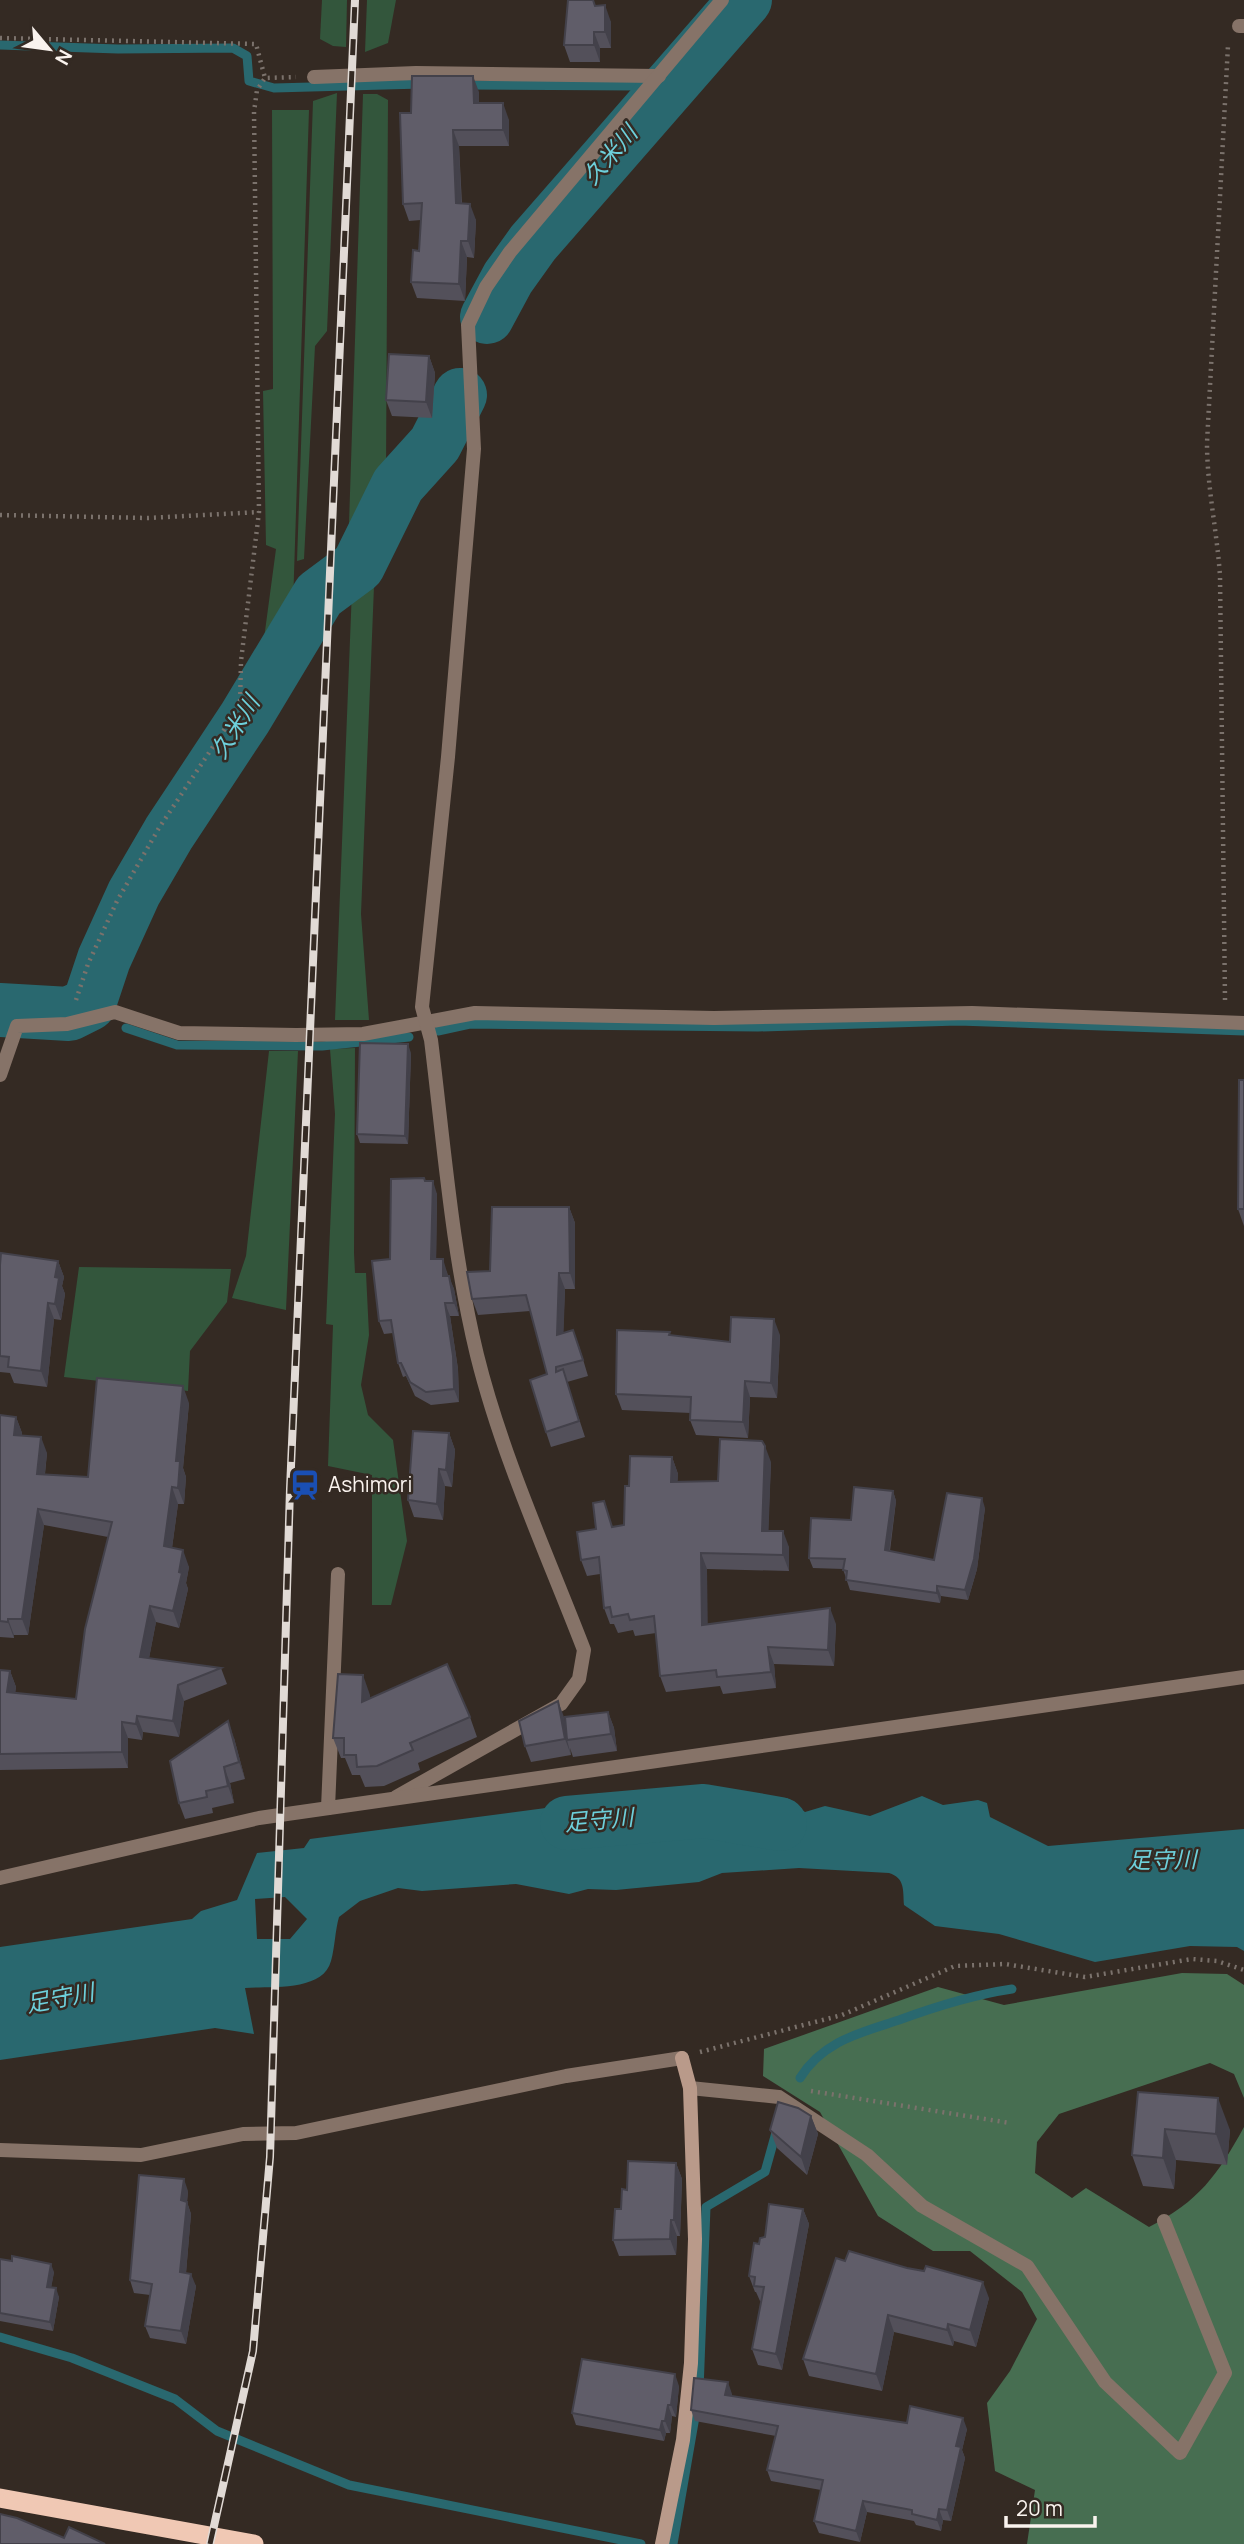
<svg xmlns="http://www.w3.org/2000/svg" width="1244" height="2544" font-family="Manrope,'Noto Sans JP',sans-serif">
<rect width="100%" height="100%" fill="#342a23"/>
<g fill="#33563c">
<path d="M322,0H347L346,47L333,46L320,39Z"/>
<path d="M367,0H396L388,43L365,52Z"/>
<path d="M337,93L327,331L315,346L304,559L297,561L313,101Z"/>
<path d="M363,94H377L388,100L386,475C373,496 362,517 362,541L348,555Z"/>
<path d="M272,110H309L293,605L261,661L276,549L266,545L263,391L273,389Z"/>
<path d="M375,561L361,914L369,1020H335L352,589Z"/>
<path d="M355,1048L354,1253L355,1273H366L369,1335L361,1385L368,1415L393,1440L407,1541L391,1605H372V1475L328,1466L333,1325L326,1324L335,1114L330,1049Z"/>
<path d="M269,1051H298L286,1310L232,1298L246,1256Z"/>
<path d="M79,1267L231,1269L227,1302L190,1351L188,1391L64,1377Z"/>
</g>
<path fill="#476e51" d="M1182,1973L1227,1974L1244,1985V2098L1234,2074L1210,2063L1059,2114L1037,2142L1035,2173L1072,2198L1086,2188L1149,2227C1199,2201 1217,2176 1244,2127V2544H1027L1035,2490L995,2471L987,2403L1010,2371L1037,2319L1022,2292L970,2251H933L878,2216L820,2112L763,2076L764,2049L938,1987L1004,2005Z"/>
<path fill="#29686f" fill-rule="evenodd" d="M764,1796L777,1801L787,1798L805,1812L825,1806L870,1816L922,1796L943,1805L978,1800L987,1803L990,1817L1048,1846L1244,1829V1951L1237,1947L1190,1946L1095,1962L999,1934L935,1926L904,1905C903,1890 905,1878 889,1873L799,1868L722,1873L699,1882L616,1890L588,1889L569,1894L516,1884L422,1891L398,1888L360,1901L339,1917C335,1931 335,1946 331,1961C323,1992 270,1986 245,1988L254,2034L215,2028L0,2060V1947L192,1919L201,1911L237,1900L257,1853L304,1848L310,1839L621,1798H635L643,1802L637,1823L645,1829L669,1830L692,1823L715,1804L750,1802ZM285,1897L307,1919L290,1939H257L255,1899Z"/>
<g fill="none" stroke-linecap="round" stroke-linejoin="round">
<g stroke="#29686f" stroke-width="9">
<path d="M0,45L118,49L233,48L247,56L249,81L274,88L422,84"/>
<path d="M467,85L637,86"/>
<path d="M660,86H670"/>
<path d="M89,1004L96,1009"/>
<path d="M126,1028L177,1045L322,1046L409,1037"/>
<path d="M438,1031L470,1024L758,1027L958,1021L1244,1031"/>
<path d="M800,2078C823,2041 860,2033 899,2020C937,2006 972,1995 1012,1989"/>
<path d="M0,2337L72,2358L175,2399L217,2431L349,2485L641,2544"/>
<path d="M699,2390L706,2207L765,2172L777,2129"/>
<path d="M673,2544L696,2411"/>
</g>
<g stroke="#29686f" stroke-width="54">
<path d="M487,317L508,278L533,243L745,0"/>
<path d="M0,1010L69,1014L89,1004L104,959L134,893L169,833L245,718L319,595L358,566L398,485L435,444L460,395"/>
<path d="M567,1823L704,1811L780,1824"/>
</g>
<g stroke="#7b726c" stroke-width="4.5" stroke-dasharray="2 5" stroke-linecap="butt">
<path d="M0,38L256,44L265,78L296,77"/>
<path d="M0,515L148,518L259,512"/>
<path d="M76,1000L88,964L117,901L159,828L240,706L241,661L259,512L254,112L257,90L265,78"/>
<path d="M1225,1000L1220,576C1217,531 1207,487 1207,443L1228,45"/>
<path d="M700,2052L842,2015L955,1966L1005,1964L1085,1977L1192,1959L1217,1961L1244,1970"/>
<path d="M811,2091L1010,2123"/>
</g>
<g stroke="#867368" stroke-width="14">
<path d="M1239,26H1244"/>
<path d="M314,77L416,73L659,76"/>
<path d="M0,1075L17,1026L67,1024L115,1012L179,1033L296,1035L363,1034L475,1013L714,1018L972,1013L1244,1023"/>
<path d="M396,1797L561,1704L579,1679L584,1650C547,1554 502,1456 477,1355C452,1252 444,1145 431,1040L422,1007L448,757L474,449L468,325L486,287L510,252L722,0"/>
<path d="M328,1808L338,1574"/>
<path d="M0,1878L259,1818L1244,1677"/>
<path d="M690,2088L779,2097L867,2155L922,2206L1027,2266L1105,2382L1180,2453L1225,2373L1164,2221"/>
<path d="M0,2150L141,2155L243,2134L296,2133L566,2076L682,2058"/>
</g>
<path stroke="#b99a8a" stroke-width="14" d="M662,2544L683,2440L691,2363L695,2239L690,2088L682,2058"/>
<path stroke="#f0c8b4" stroke-width="19" d="M0,2498L254,2544"/>
<g stroke="#e1dad5" stroke-width="8">
<path id="rail" d="M210,2544L253,2351L270,2157L290,1489L355,0"/>
</g>
<use href="#rail" stroke="#342a23" stroke-width="5" stroke-dasharray="16" stroke-linecap="butt"/>
</g>
<g fill="#53505a">
<path d="M595,6L611,22V48H600V62H570L564,45Z"/>
<path d="M479,92V103L509,120V146H459L462,204L476,220L474,258L467,257L465,301L417,298L411,282L419,251L421,220L409,221L403,204L411,113Z"/>
<path d="M429,356L435,373L432,418L392,416L386,400Z"/>
<path d="M411,1053L408,1144L360,1143L357,1134Z"/>
<path d="M1244,1080V1226L1238,1209Z"/>
<path d="M424,1178L425,1181L437,1194L436,1259L447,1272L448,1276L454,1289L459,1316H450L458,1369L459,1402L431,1405L415,1396L406,1376L403,1377L398,1363L393,1333L384,1334L379,1321Z"/>
<path d="M569,1207L575,1223V1289H565L563,1333L579,1346L588,1376L567,1382L585,1437L551,1447L546,1432L547,1374L530,1311L478,1315L472,1299L490,1271Z"/>
<path d="M58,1261L64,1277L62,1286L65,1294L61,1320L54,1319L47,1387L14,1383L10,1373L0,1372V1265Z"/>
<path d="M671,1335L730,1342L780,1335L777,1398L750,1397L748,1438L696,1435L690,1420L691,1413L622,1410L616,1394Z"/>
<path d="M189,1403L183,1468L186,1477L184,1504H178L172,1548L189,1567L186,1583L188,1589L179,1628L156,1622L149,1658L221,1668L227,1684L184,1701L179,1737L143,1732L142,1740L128,1738V1768L0,1770V1670L10,1671L16,1687L15,1693L76,1699L108,1537L44,1525L28,1635H14V1638L0,1637V1415L16,1417L22,1433V1436L47,1453L45,1474L88,1477Z"/>
<path d="M449,1433L455,1450L452,1487L445,1486L443,1520L414,1517L408,1500Z"/>
<path d="M672,1457L678,1474L677,1482L718,1481L771,1462L768,1531L789,1547V1571L707,1569V1624H836L834,1666L774,1664L776,1688L723,1694L720,1686L666,1692L660,1676L656,1633L635,1636L633,1630L618,1633L614,1624H610L604,1608L600,1574L587,1576L581,1560L596,1529L624,1525L629,1486Z"/>
<path d="M893,1491L896,1501L890,1551L934,1560L985,1508L977,1569L968,1600L941,1596L940,1603L850,1590L843,1569L813,1568L809,1558L851,1520Z"/>
<path d="M370,1695V1698L470,1717L477,1737L418,1763L420,1770L384,1786L365,1787L360,1775H352L345,1758H341L333,1738Z"/>
<path d="M608,1712L614,1728L617,1751L573,1757L570,1748L571,1755L531,1762L525,1746L564,1717L565,1725Z"/>
<path d="M234,1738L245,1779L230,1783L234,1803L212,1808L213,1813L185,1819L179,1803Z"/>
<path d="M1138,2092L1230,2130L1227,2165L1176,2160L1174,2189L1143,2186L1132,2155Z"/>
<path d="M811,2116L818,2134L807,2175L777,2148L770,2130Z"/>
<path d="M676,2163L682,2179L680,2236H677L676,2255L619,2256L613,2240L627,2190Z"/>
<path d="M188,2191L187,2202L191,2214L186,2273L196,2286L186,2344L150,2338L145,2326L150,2295L134,2293L130,2280Z"/>
<path d="M803,2209L809,2224L782,2370L758,2365L752,2349L761,2301H760L756,2292H755L749,2276L759,2244L765,2237Z"/>
<path d="M836,2258L989,2298L976,2347L954,2341L953,2346L894,2332L882,2391L809,2376L803,2359Z"/>
<path d="M0,2259L54,2272L51,2287L59,2297L53,2331L0,2321Z"/>
<path d="M679,2386L676,2417L672,2416L670,2433H666L664,2441L576,2425L572,2413Z"/>
<path d="M732,2394V2396L907,2423L967,2429L962,2450L965,2458L951,2521L943,2520L941,2531L916,2525L914,2521L867,2512L860,2542L819,2533L814,2521L821,2490L771,2481L767,2470L776,2436L695,2421L691,2410Z"/>
</g>
<g fill="#43414a">
<path d="M605,5L611,22V48L605,32Z"/>
<path d="M594,32L600,48V62L594,45Z"/>
<path d="M473,76L479,92V120L474,103Z"/>
<path d="M503,103L509,120V146L503,130Z"/>
<path d="M453,130L459,146L462,220L456,203Z"/>
<path d="M470,204L476,220L474,258L468,241Z"/>
<path d="M461,241L467,257L465,301L459,284Z"/>
<path d="M429,356L435,373L432,418L426,402Z"/>
<path d="M408,1044L411,1053L408,1144L405,1136Z"/>
<path d="M433,1181L437,1194L436,1273L431,1259Z"/>
<path d="M569,1207L575,1223V1289L570,1273Z"/>
<path d="M443,1259L447,1272L448,1290L443,1276Z"/>
<path d="M58,1261L64,1277L62,1286L65,1294L61,1320L55,1304V1277Z"/>
<path d="M559,1273L565,1289L563,1351L557,1335Z"/>
<path d="M449,1276L454,1289L459,1316L454,1303Z"/>
<path d="M48,1303L54,1319L47,1387L41,1371Z"/>
<path d="M445,1303L450,1316L458,1369L459,1402L454,1389Z"/>
<path d="M774,1319L780,1335L777,1398L771,1383Z"/>
<path d="M745,1381L750,1397L748,1438L743,1422Z"/>
<path d="M183,1386L189,1403L183,1468L186,1477L184,1504L178,1488L176,1461Z"/>
<path d="M16,1417L22,1433L20,1452L14,1435Z"/>
<path d="M449,1433L455,1450L452,1487L446,1470Z"/>
<path d="M41,1437L47,1453L43,1490L37,1474Z"/>
<path d="M765,1446L771,1462L768,1547L762,1531Z"/>
<path d="M672,1457L678,1474L677,1498L671,1482Z"/>
<path d="M439,1469L445,1486L443,1520L437,1504Z"/>
<path d="M172,1487L178,1504L170,1562L164,1546Z"/>
<path d="M893,1491L896,1501L888,1560L885,1550Z"/>
<path d="M982,1498L985,1508L977,1569L968,1600L965,1590Z"/>
<path d="M38,1509L44,1525L28,1635L22,1619Z"/>
<path d="M783,1531L789,1547V1571L783,1555Z"/>
<path d="M183,1550L189,1567L186,1583L188,1589L179,1628L173,1611L179,1572Z"/>
<path d="M701,1553L707,1569L708,1641L702,1625Z"/>
<path d="M937,1586L941,1596L940,1603L937,1593Z"/>
<path d="M150,1606L156,1622L146,1674L140,1657Z"/>
<path d="M830,1608L836,1624L834,1666L828,1650Z"/>
<path d="M8,1619L14,1635V1638L8,1622Z"/>
<path d="M768,1647L774,1664L776,1688L771,1672Z"/>
<path d="M10,1671L16,1687L13,1709L7,1692Z"/>
<path d="M363,1675L370,1695V1722L362,1702Z"/>
<path d="M178,1685L184,1701L179,1737L173,1721Z"/>
<path d="M558,1701L564,1717L568,1740H567L571,1755L565,1739Z"/>
<path d="M608,1712L614,1728L617,1751L611,1734Z"/>
<path d="M137,1716L143,1732L142,1740L136,1724Z"/>
<path d="M228,1721L234,1738L245,1779L239,1762Z"/>
<path d="M122,1722L128,1738V1768L122,1752Z"/>
<path d="M224,1767L230,1783L234,1803L228,1786Z"/>
<path d="M1218,2098L1230,2130L1227,2165L1216,2134Z"/>
<path d="M811,2116L818,2134L807,2175L801,2157Z"/>
<path d="M1165,2129L1176,2160L1174,2189L1163,2158Z"/>
<path d="M676,2163L682,2179L680,2236L674,2220Z"/>
<path d="M184,2179L188,2191L187,2202L191,2214L185,2285L180,2272L181,2200Z"/>
<path d="M803,2209L809,2224L782,2370L776,2354Z"/>
<path d="M671,2220L677,2236L676,2255L670,2239Z"/>
<path d="M51,2264L54,2272L50,2295L47,2287Z"/>
<path d="M191,2274L196,2286L186,2344L181,2331Z"/>
<path d="M983,2282L989,2298L976,2347L970,2330Z"/>
<path d="M56,2288L59,2297L53,2331L50,2322Z"/>
<path d="M888,2315L894,2332L882,2391L876,2374Z"/>
<path d="M948,2324L954,2341L953,2346L947,2330Z"/>
<path d="M675,2374L679,2386L676,2417L671,2405Z"/>
<path d="M728,2382L732,2394L729,2406L725,2395Z"/>
<path d="M668,2405L672,2416L670,2433L665,2421Z"/>
<path d="M963,2418L967,2429L962,2450L965,2458L951,2521L947,2510L956,2446Z"/>
<path d="M662,2421L666,2433L664,2441L660,2430Z"/>
<path d="M863,2501L867,2512L860,2542L856,2531Z"/>
<path d="M939,2509L943,2520L941,2531L937,2520Z"/>
</g>
<g fill="#605d69" stroke="#43414a" stroke-width="2">
<path d="M568,0H593L595,6L605,5V32H594V45H564Z"/>
<path d="M412,76H473L474,103H503V130H453L456,203L470,204L468,241H461L459,284L411,282L413,250L419,251L422,203L403,204L400,113H411Z"/>
<path d="M389,354L429,356L426,402L386,400Z"/>
<path d="M360,1043L408,1044L405,1136L357,1134Z"/>
<path d="M1239,1080H1244V1209H1238Z"/>
<path d="M424,1178L425,1181H433L431,1259H443V1276H449L454,1303H445L453,1356L454,1389L426,1392L410,1382L401,1363H398L391,1320L379,1321L372,1261L390,1259L391,1179Z"/>
<path d="M492,1207H569L570,1273H559L557,1335L573,1330L583,1360L556,1367V1372L563,1369L579,1421L546,1432L530,1380L547,1374L526,1295L472,1299L467,1272L490,1271Z"/>
<path d="M1,1253L58,1261L55,1277L59,1278L55,1304L48,1303L41,1371L8,1367L9,1357L0,1356V1265Z"/>
<path d="M731,1317L774,1319L771,1383L745,1381L743,1422L690,1420L691,1397L616,1394L617,1330L670,1332L669,1335L730,1342Z"/>
<path d="M97,1378L183,1386L176,1461H180L178,1488L172,1487L164,1546L183,1550L179,1572L182,1573L173,1611L150,1606L140,1657L221,1668L178,1685L173,1721L137,1716L136,1724L122,1722V1752L0,1754V1670L10,1671L7,1692L76,1699L85,1629L112,1522L38,1509L22,1619H8V1622L0,1621V1415L16,1417L14,1435L41,1437L37,1474L88,1477Z"/>
<path d="M413,1431L449,1433L446,1470L439,1469L437,1504L408,1500Z"/>
<path d="M720,1439L762,1441L765,1446L762,1531H783V1555L701,1553L702,1625L830,1608L828,1650L768,1647L771,1672L717,1677L716,1670L660,1676L654,1616L630,1620L628,1614L612,1617L610,1607L604,1608L599,1557L581,1560L577,1532L596,1529L593,1503L604,1501L612,1527L624,1525L625,1486H629L630,1456L672,1457L671,1482L718,1481Z"/>
<path d="M854,1487L893,1491L885,1550L934,1560L947,1493L982,1498L974,1559L965,1590L937,1586V1593L846,1580L847,1571L843,1570L845,1559L809,1558L811,1518L851,1520Z"/>
<path d="M447,1664L470,1717L410,1743L413,1750L377,1766L357,1767L356,1755H344V1738H333L338,1674L363,1675L362,1702Z"/>
<path d="M558,1701L565,1739L525,1746L519,1721Z"/>
<path d="M608,1712L611,1734L567,1740L565,1717Z"/>
<path d="M228,1721L239,1762L224,1767L228,1786L206,1791L207,1797L179,1803L170,1761Z"/>
<path d="M1138,2092L1218,2098L1216,2134L1165,2129L1163,2158L1132,2155Z"/>
<path d="M778,2102L798,2108L811,2116L801,2157L770,2130Z"/>
<path d="M628,2161L676,2163L674,2220H671L670,2239L613,2240L615,2209H621L622,2189L627,2190Z"/>
<path d="M139,2175L184,2179L181,2200L187,2202L180,2272L191,2274L181,2331L145,2326L152,2284L130,2280Z"/>
<path d="M769,2204L803,2209L776,2354L752,2349L764,2287L754,2286L755,2277L749,2276L754,2243L759,2244L760,2238L765,2237Z"/>
<path d="M849,2251L907,2268L924,2271L926,2266L983,2282L970,2330L948,2324L947,2330L888,2315L876,2374L803,2359L836,2258L845,2261Z"/>
<path d="M12,2256L51,2264L47,2287L56,2288L50,2322L0,2313V2259L12,2261Z"/>
<path d="M582,2359L675,2374L671,2405H668L665,2421H662L660,2430L572,2413Z"/>
<path d="M694,2378L728,2382L725,2395L907,2423L910,2406L963,2418L956,2446L961,2447L947,2510L939,2509L937,2520L912,2514V2510L863,2501L856,2531L814,2521L823,2480L767,2470L778,2426L691,2410Z"/>
<path d="M0,2514L17,2518L64,2538L69,2527L105,2544H0Z"/>
</g>
<defs>
<g id="station-bare" transform="scale(2.415)"><path d="M-3-6H3Q5-6 5-4V2Q5 4 3 4L4.5 6H3L1.5 4h-3L-3 6H-4.5L-3 4Q-5 4-5 2V-4Q-5-6-3-6ZM-3.5-4v3h7v-3ZM-3.5 1v1.5H-2V1ZM2 1v1.5H3.5V1Z" fill="#1a4fb4" stroke="#342a23" stroke-width="2.5" paint-order="stroke"/></g>
</defs>
<g fill-rule="evenodd">
<use href="#station-bare" x="305" y="1485"/>
</g>
<g text-anchor="middle" stroke-width="5" stroke-linejoin="round" paint-order="stroke">
<g font-size="21" fill="#faf3ee" stroke="#342a23" text-anchor="start">
<text x="328" y="1492">Ashimori</text>
</g>
<g font-size="23" font-style="italic" fill="#6dd0db" stroke="#342a23">
<text transform="translate(610 155) rotate(-49)" y="8">久米川</text>
<text transform="translate(235 727) rotate(-58)" y="8">久米川</text>
<text transform="translate(599 1820) rotate(-5)" y="8">足守川</text>
<text transform="translate(1162 1860) rotate(-1)" y="8">足守川</text>
<text transform="translate(60 1998) rotate(-11)" y="8">足守川</text>
</g>
</g>
<g transform="translate(49 49) rotate(119)" stroke="#342a23" stroke-width="5" paint-order="stroke">
<path d="M0-5L12 26L0 18L-12 26Z" fill="#faf3ee"/>
<text y="-10" font-size="19" font-weight="bold" text-anchor="middle" fill="#faf3ee">N</text>
</g>
<path d="M1006 2516v10h89v-10" fill="none" stroke="#faf3ee" stroke-width="3.5"/>
<text x="1016" y="2516" font-size="21" fill="#faf3ee" stroke="#342a23" stroke-width="5" paint-order="stroke">20 m</text>
</svg>
